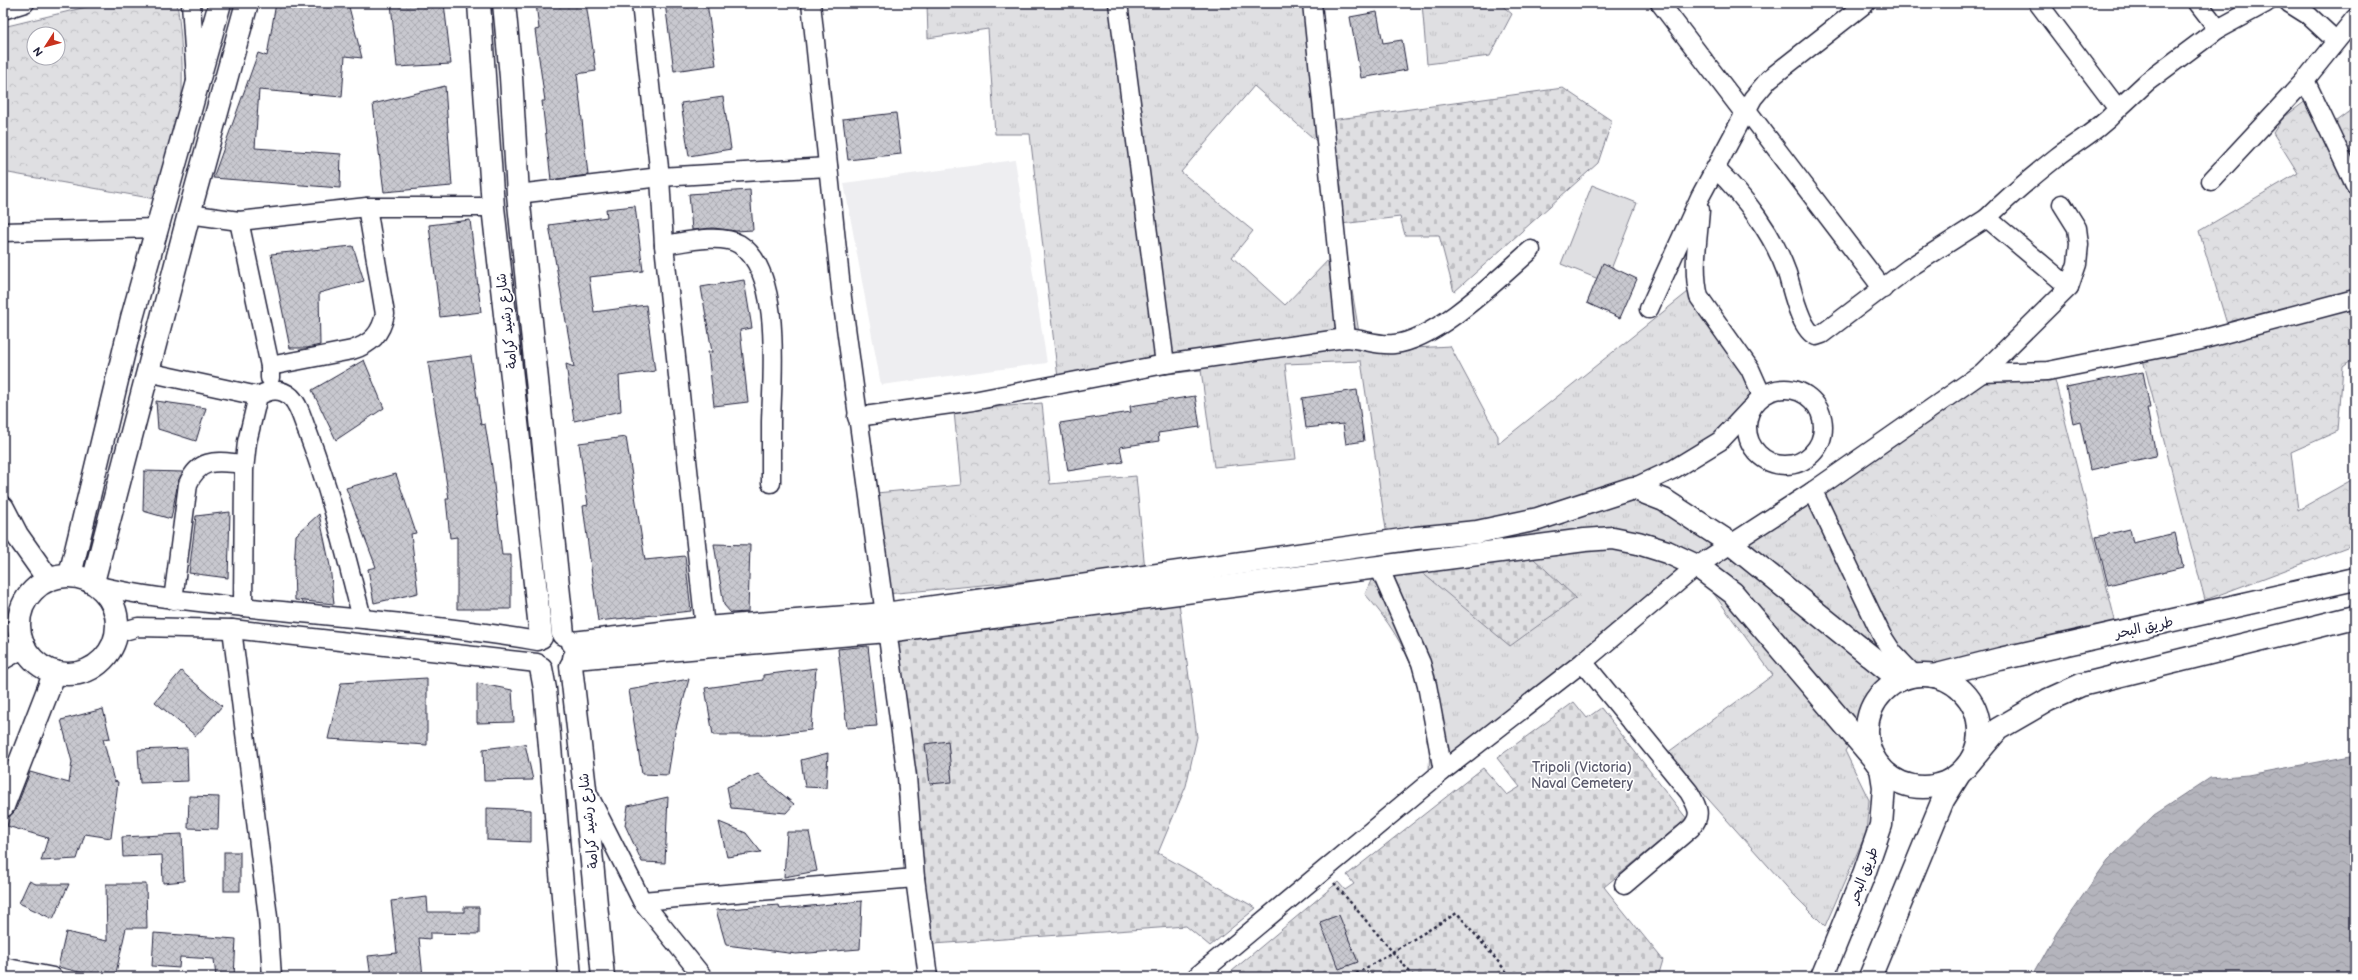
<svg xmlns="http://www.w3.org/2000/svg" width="2358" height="980" font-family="'Balsamiq Sans','Playpen Sans Arabic',sans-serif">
<defs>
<pattern id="grass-tufts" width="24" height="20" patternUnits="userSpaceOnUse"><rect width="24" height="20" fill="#dfdfe2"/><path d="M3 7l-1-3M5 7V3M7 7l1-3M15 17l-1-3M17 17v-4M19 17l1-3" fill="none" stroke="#bfbfc3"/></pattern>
<pattern id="forest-crowns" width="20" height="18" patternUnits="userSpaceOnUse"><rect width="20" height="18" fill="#dfdfe2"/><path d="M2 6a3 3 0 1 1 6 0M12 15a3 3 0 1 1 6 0" fill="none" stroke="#bfbfc3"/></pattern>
<pattern id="cemetery-stones" width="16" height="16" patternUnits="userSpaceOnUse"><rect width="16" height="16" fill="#dfdfe2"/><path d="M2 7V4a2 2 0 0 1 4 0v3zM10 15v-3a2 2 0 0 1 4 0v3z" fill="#bfbfc3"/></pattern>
<pattern id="water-waves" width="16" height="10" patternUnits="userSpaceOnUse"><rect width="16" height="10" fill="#b4b4bc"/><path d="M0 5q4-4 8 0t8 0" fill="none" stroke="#9a9aa2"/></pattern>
<pattern id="building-cross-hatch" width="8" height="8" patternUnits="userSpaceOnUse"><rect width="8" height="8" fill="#c8c8cf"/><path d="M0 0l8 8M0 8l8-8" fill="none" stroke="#acacb3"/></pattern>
</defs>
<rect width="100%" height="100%" fill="#fff"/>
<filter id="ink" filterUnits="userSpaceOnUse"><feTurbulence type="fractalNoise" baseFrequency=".025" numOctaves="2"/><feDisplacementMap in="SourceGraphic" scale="8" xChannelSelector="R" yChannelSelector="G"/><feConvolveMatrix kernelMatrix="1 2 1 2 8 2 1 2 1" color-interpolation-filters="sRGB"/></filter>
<g filter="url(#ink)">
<path fill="#eeeef1" d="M1015,160L1047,363L881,385L844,183Z"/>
<g fill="url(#grass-tufts)" stroke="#80808e" fill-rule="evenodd">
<path d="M927,3H1319L1341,224L1362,351L1450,346L1498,436V444L1693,288L1761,385L1737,416L1704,448L1652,482L1737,549L1814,495L1896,673L1845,751L1869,800L1866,833L1825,926L1794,895L1667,753L1773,675L1698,572L1429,773C1433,703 1411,646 1365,594L1388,543L1361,361L1285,364L1296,459L1214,467L1201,370L1059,387L1030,134H995L988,29L928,38ZM1254,86L1321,145L1333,255L1285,305L1232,257L1253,231L1181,172Z"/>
<path d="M1422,3H1499L1512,14L1490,56L1427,64Z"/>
</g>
<g fill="url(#forest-crowns)" stroke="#80808e" fill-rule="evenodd">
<path d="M103,3H177C187,71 181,134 172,202L3,172V27ZM34,34H58V58H34Z"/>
<path d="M2307,100L2324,130L2355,107V358L2343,367L2338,431L2291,452L2298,510L2355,478V544L2205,600L2141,352L2227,324L2199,231L2298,173L2273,133L2283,118Z"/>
<path d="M1988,372H2053L2116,624L1896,673L1814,495Z"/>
<path d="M1042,403L1050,484L1136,476L1145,570L886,594L876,493L961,485L954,411Z"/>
</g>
<g fill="url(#cemetery-stones)" stroke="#80808e">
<path d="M1563,88L1612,121L1598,163L1454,292L1439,235H1405L1400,217L1341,224L1331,120Z"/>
<path d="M1533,558L1576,598L1510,646L1420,571Z"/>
<path d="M1177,588L1197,737L1186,786L1158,853L1256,908L1210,946L1186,926L920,945L881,617Z"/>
<path d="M1574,702L1587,718L1601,708L1687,819L1604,887L1663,960L1658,977H1225L1338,882L1345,890L1354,884L1347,875L1483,768L1507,795L1520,787L1497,758Z"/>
</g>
<path fill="#dfdfe2" stroke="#80808e" d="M1592,185L1637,203L1606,282L1561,264Z"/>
<path fill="url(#water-waves)" stroke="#7a7a88" d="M2355,755V977H2032L2057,932L2108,860L2154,815L2210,778L2248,775Z"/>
<g fill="url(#building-cross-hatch)" stroke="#22223b">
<path d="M276,3H348L362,58L345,56L342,97L259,90L255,148L341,154L340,188L213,178L258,53L267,56Z"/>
<path d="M391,3H444L451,64L397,67Z"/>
<path d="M536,3H586L596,71L577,74L588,175L551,180L542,101H545L535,30L539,29Z"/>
<path d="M665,3H707L716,65L674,71Z"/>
<path d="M1377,12L1383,43L1402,40L1407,70L1361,78L1350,17Z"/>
<path d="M445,86L452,186L384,192L373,104Z"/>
<path d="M723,97L731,149L689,156L681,103Z"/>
<path d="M896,113L901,154L848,160L843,119Z"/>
<path d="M750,190L753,230L736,231L713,228L692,230L689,194Z"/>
<path d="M635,206L643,271L589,277L594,312L646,305L655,371L619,376L621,411L574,421L566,364L574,367L549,225L607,217L606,209Z"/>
<path d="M470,220L481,312L440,317L429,225Z"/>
<path d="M353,246L364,281L319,293L320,345L307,348H290L271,254Z"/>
<path d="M1603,263L1637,279L1620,318L1587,303Z"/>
<path d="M744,280L752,328L740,330L748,402L714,406L708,352H712L701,287Z"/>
<path d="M471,356L481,425L485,424L492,467L502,555H511V609H457V537L450,538L446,499H449L428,362Z"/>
<path d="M364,360L384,408L336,440L312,390Z"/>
<path d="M2143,372L2150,408H2147L2156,456L2090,470L2080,421L2073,423L2066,387Z"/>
<path d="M1357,390L1364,441L1346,444L1343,424L1306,428L1302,398Z"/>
<path d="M1195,396L1200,427L1158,433L1159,441L1120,447L1123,462L1068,471L1060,423L1131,412L1130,406Z"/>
<path d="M156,401L206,408L196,441L158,429Z"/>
<path d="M626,437L645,560L685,556L691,611L598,621L583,506L588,505L579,443Z"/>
<path d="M144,471L183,472L178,482L171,519L143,511Z"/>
<path d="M396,474L416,533L411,534L418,593L374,603L368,569L376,567L346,488Z"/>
<path d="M230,512L228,578L189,573L196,516Z"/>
<path d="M319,514L330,566L334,604L295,600L294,568L296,535Z"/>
<path d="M2130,529L2133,543L2175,533L2183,567L2108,585L2096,537Z"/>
<path d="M714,544L750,545L748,612L731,613L724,605Z"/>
<path d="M868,646L877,726L847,728L838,649Z"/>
<path d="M816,668L811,730L767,735H713L705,688L763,680V675Z"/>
<path d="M181,671L222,706L196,736L155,702Z"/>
<path d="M427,678V745L328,739L341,683Z"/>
<path d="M689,679L675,732L668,775L642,774L629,690Z"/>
<path d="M477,683L512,690L514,722L477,723Z"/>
<path d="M103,709L110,738L103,739L114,781L118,782L111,838L85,834L77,859L41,861L48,838L7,826L10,816L15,811L30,772L69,783L72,762L61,720Z"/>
<path d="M948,741L952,782L930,784L925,744Z"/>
<path d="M525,744L533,780L484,781L483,749Z"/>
<path d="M187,748L188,781L140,783L138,750Z"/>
<path d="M828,753L826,788L805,787L801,760Z"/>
<path d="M758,774L794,804L786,813L731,808L727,787Z"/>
<path d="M189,796L219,797L218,829L188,828Z"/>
<path d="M668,797L665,863L642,862L625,825L628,806Z"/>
<path d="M487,808L531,810V842L487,840Z"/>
<path d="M719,822L746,833L761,852L727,857Z"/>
<path d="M787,832H809L817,871L784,877Z"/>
<path d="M182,834L184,881L163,883L162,855L123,857L122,837Z"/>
<rect x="224" y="852" width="16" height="39"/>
<path d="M29,881L36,884H69L53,919L19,903Z"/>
<path d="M106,884H146L147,928H126L115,977H101L58,967L66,932L107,941Z"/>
<path d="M427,897L428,912H464V907H479V934L430,933V939L419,938L423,977H371L368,956L397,953L391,901Z"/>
<path d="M862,901L860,949L796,954L726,945L716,910L779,905L780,909Z"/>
<path d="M1339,915L1358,962L1339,969L1320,922Z"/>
<path d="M154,933L236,939L234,977H216L214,959L180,957L179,968L152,966Z"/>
</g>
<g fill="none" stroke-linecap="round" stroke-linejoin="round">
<g stroke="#22223b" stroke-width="21">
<g id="minor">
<path d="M191,3L196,80"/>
<path d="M641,3L660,177L664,245L705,628"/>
<path d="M811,3L842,298L907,777L915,878L928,977"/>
<path d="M1118,3L1165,364"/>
<path d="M1312,3L1346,338"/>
<path d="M1660,3L1744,113"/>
<path d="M2038,3L2118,109C2100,129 2078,141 2057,157C2033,176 2009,196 1987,218L2069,287"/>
<path d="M2198,3L2218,29L2266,3"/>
<path d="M2289,3L2308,15L2335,40"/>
<path d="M3,10L25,3"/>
<path d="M2305,80L2355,185"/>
<path d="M1746,109L1883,289"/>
<path d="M2118,109L2147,82L2218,29"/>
<path d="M1716,169C1745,197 1773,234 1787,273C1792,288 1800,330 1816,336L1822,334L1909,268L1987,218"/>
<path d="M2211,181L2305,80L2355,18"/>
<path d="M518,194L660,177L828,167"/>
<path d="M1700,210C1698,239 1692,268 1699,297L1750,369L1762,396"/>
<path d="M189,214L239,221L367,207H493"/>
<path d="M239,221L270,366V378"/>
<path d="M3,232L157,228"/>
<path d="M664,245C684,242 721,233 739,244C783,271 772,377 771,422C771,443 771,463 771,483"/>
<path d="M1649,309L1700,197L1753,98L1769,79L1866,3"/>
<path d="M270,366L352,350C371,344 381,334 385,314L367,207"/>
<path d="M147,372L258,396"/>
<path d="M1982,373L2048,371L2197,341L2355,299"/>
<circle cx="1785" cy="427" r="38"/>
<path d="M857,417L973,401L1165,364L1346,338C1363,339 1378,346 1394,344C1437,340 1499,278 1531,250"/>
<path d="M1633,488L1674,469L1720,441L1750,409"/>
<path d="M1813,491L1882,636L1893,653L1915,676"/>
<path d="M1379,567L1421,663L1427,685L1443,771"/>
<path d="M99,586C150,598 200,602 252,608C347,618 443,625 538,641"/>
<path d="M173,600L188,484C200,456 219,462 244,464"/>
<path d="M243,607L244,470L247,442L258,396C269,390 280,387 291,397C300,406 303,422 308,433C331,493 346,556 362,618"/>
<path d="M232,629L268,917L272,977"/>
<path d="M117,633L138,627L232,629L537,663"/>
<path d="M1583,662L1689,792C1697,806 1703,815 1691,828L1624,885"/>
<path d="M588,794L642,901L703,977"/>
<path d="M642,901L915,878"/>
<path d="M3,967L53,977"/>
<path d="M1196,977L1443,771L1583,662L1697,566L1813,491L1982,373L2069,287L2077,264L2079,244L2077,228L2062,204"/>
</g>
</g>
<g stroke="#22223b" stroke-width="25">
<g id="tertiary">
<path d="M479,3L493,207L541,637"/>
<path d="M504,3L511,77L518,194L563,634"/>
<path d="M70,575L132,318L220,3"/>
<path d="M93,582L189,214L247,3"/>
<path d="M573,643L705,628L885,614L1416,538L1477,532L1538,519L1633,488L1664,500L1730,543L1900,680"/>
<path d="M574,658L887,631L1585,540L1613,538L1638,543L1667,552L1697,566L1733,593L1873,758"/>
<path d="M571,666L585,789L603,977"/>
<path d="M541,668L545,689L570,977"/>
<path d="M3,806L55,672"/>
</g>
</g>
<g stroke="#22223b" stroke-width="25">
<g id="trunk">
<path d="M3,508L17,535L48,579"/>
<circle cx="68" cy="625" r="49"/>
<path d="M3,658L24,646"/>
<circle cx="1923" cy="731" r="56"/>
<path d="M1933,676L2000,659L2355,579"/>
<path d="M1970,762L1998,729L2048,700L2081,685L2355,617"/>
<path d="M1822,977L1864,874L1881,825L1884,787L1881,768"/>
<path d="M1870,977L1943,800L1958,776"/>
</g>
</g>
<g stroke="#22223b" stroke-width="2.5" stroke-dasharray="3 3" stroke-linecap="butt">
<path d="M1334,883L1414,977"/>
<path d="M1351,977L1457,913L1511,977"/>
</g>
<use href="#minor" stroke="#fff" stroke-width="18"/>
<use href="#tertiary" stroke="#fff" stroke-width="22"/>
<use href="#trunk" stroke="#fff" stroke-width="22"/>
</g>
</g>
<g text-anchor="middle" stroke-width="3.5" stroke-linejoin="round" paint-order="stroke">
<g font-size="14" fill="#22223b" stroke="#fff">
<text transform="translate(506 321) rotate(-97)" y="5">شارع رشيد كرامة</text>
<text transform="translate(2144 627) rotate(-12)" y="5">طريق البحر</text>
<text transform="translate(588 821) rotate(-96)" y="5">شارع رشيد كرامة</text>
<text transform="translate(1863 875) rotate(-69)" y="5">طريق البحر</text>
</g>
<g font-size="14" fill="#5b5b6d" stroke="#fff">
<text x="1582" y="772">Tripoli (Victoria)<tspan x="1582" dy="16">Naval Cemetery</tspan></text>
</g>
</g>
<rect width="2358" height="980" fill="none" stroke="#fff" stroke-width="16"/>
<rect x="8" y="8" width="2342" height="964" fill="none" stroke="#22223b" stroke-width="1.5" filter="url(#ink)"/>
<g transform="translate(46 46) rotate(234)"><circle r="19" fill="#ffffff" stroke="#a7a7b1"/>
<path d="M0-3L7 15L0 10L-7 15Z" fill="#c8321e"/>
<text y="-6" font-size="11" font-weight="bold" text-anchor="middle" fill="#22223b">N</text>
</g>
</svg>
